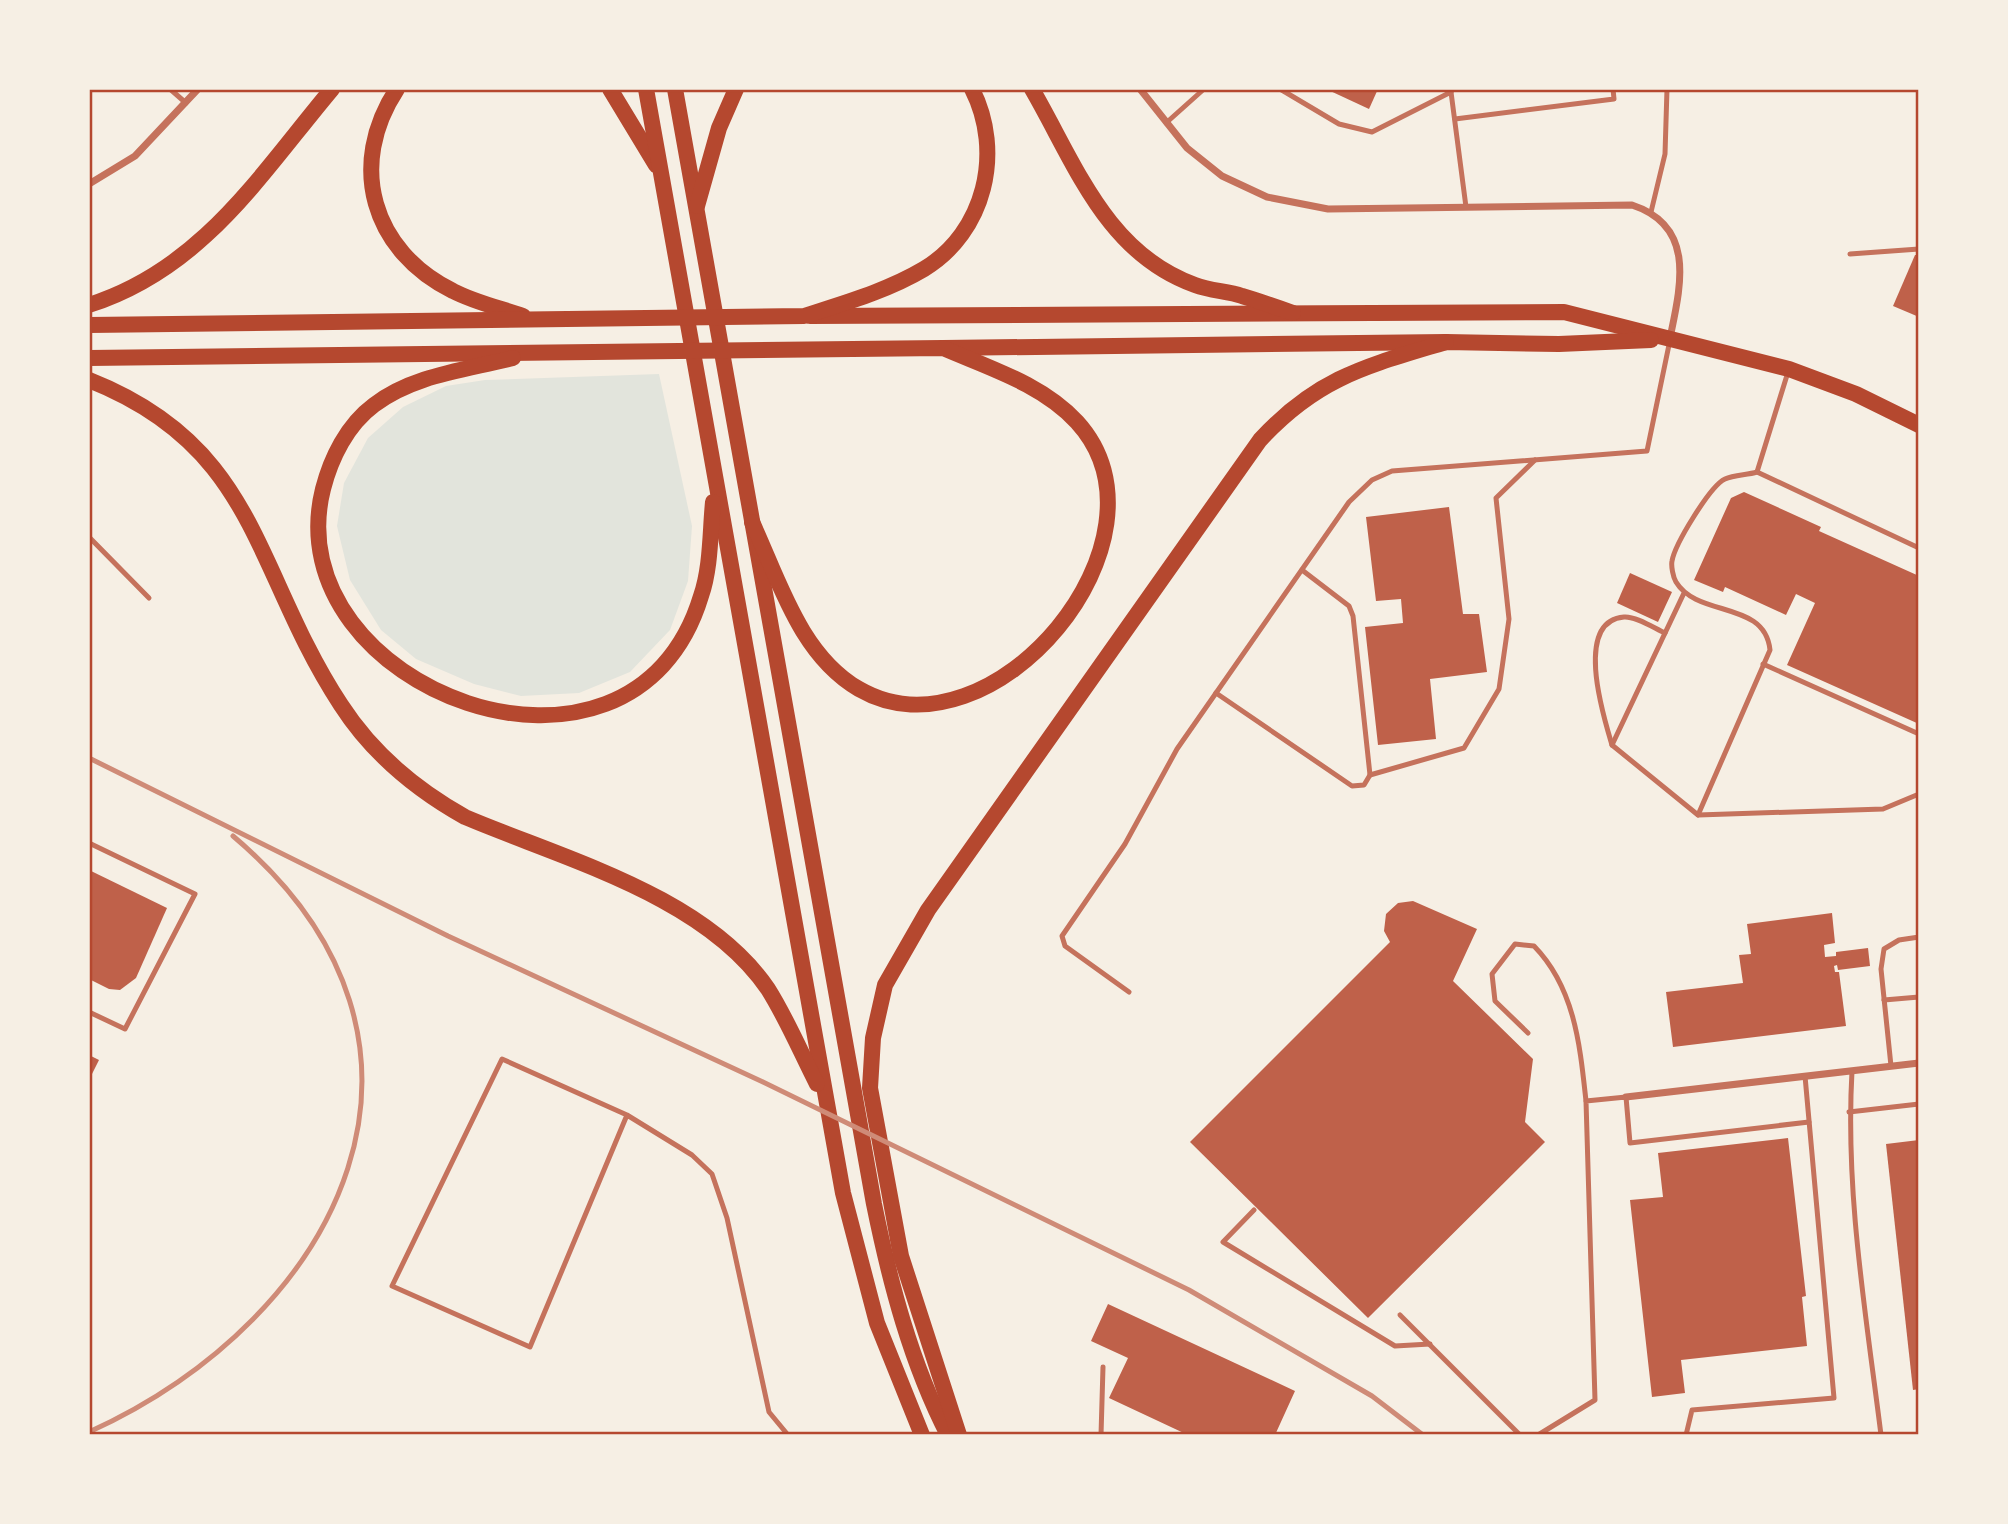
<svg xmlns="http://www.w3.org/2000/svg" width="2008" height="1524" font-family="'Open Sans',sans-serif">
<rect width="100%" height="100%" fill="#f6efe4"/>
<path fill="#e2e4dc" d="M659,374L692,526L688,581L670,630L630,672L579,693L521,696L474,684L416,659L381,630L350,580L337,526L344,483L368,438L403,407L446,386L485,380Z"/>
<g fill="#bf614a">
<path d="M1326,89H1378L1369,109Z"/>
<path d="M1915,255H1919V317L1893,306Z"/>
<path d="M1744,492L1821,527L1819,531L1919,576V724L1787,665L1815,603L1796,594L1786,615L1725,587L1723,592L1694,580L1731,498Z"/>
<path d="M1449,507L1463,614H1479L1487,672L1430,679L1436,739L1378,745L1365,627L1403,623L1401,599L1376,601L1366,517Z"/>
<path d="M1630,573L1672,592L1658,622L1617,603Z"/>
<path d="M89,870L167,908L136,978L120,990L109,989L89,979Z"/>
<path d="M1413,901L1477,929L1453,981L1533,1059L1525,1122L1545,1142L1368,1318L1190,1142L1390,942L1384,931L1386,914L1398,903Z"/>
<path d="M1832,913L1835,943L1824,945L1825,957L1836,956V952L1868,948L1870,966L1838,970L1837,965L1834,966L1835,972H1839L1846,1026L1673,1047L1666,992L1743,983L1739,955L1751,954L1747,924Z"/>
<path d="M89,1055L99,1060L89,1080Z"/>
<path d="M1788,1138L1806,1296L1802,1297L1807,1346L1681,1360L1685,1393L1652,1397L1630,1200L1663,1197L1658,1153Z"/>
<path d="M1919,1140V1389L1913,1390L1886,1144Z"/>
<path d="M1108,1304L1295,1391L1275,1435H1188L1109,1398L1128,1358L1091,1341Z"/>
</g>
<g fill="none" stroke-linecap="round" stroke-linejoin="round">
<g stroke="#c5725c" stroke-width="5">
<path d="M170,89L186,103"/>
<path d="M1280,89L1339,124L1372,132L1451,92"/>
<path d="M1451,92L1466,207"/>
<path d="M1455,119L1614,99L1613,89"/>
<path d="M1166,123L1204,89"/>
<path d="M1651,212L1665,154L1667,89"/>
<path d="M1850,254L1919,249"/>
<path d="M1788,372L1757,472L1919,548"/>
<path d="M89,537L149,598"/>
<path d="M1684,593L1612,745L1698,815L1770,650C1765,600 1698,618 1676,582C1673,577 1671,566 1672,561C1675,544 1710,486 1725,479C1734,475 1747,475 1757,472"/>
<path d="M1763,664L1919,734"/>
<path d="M1216,693L1352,786L1364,785L1370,775L1353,616L1349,606L1302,570"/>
<path d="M1612,745C1604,718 1573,621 1624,617C1636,616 1654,628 1665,633"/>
<path d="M1370,775L1464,748L1499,689L1509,619L1496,498L1535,460"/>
<path d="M1698,815L1883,809L1919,794"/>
<path d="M89,843L195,894L125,1029L89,1012"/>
<path d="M1129,992L1065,946L1062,936L1125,844L1177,749L1349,502L1372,480L1392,471L1647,451L1670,340"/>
<path d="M1884,1000L1919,997"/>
<path d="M1528,1033L1495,1001L1492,974L1515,944L1534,946C1575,988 1580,1046 1586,1101"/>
<path d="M1891,1066L1881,969L1884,949L1899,940L1919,937"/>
<path d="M1852,1071C1845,1193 1866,1314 1881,1435"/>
<path d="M1849,1112L1919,1104"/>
<path d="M627,1115L530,1347L392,1286L502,1059L627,1115L692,1155L712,1174L727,1218L769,1412L788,1435"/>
<path d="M1254,1210L1223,1242L1395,1346L1430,1344"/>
<path d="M1400,1315L1520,1435"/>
<path d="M1101,1435L1103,1367"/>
<path d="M1538,1435L1595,1400L1586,1101L1626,1097L1630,1143L1809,1122"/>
<path d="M1686,1435L1692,1410L1834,1398L1805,1076"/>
</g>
<g stroke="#c5725c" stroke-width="7">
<path d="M1140,89L1187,148L1222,176L1267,197L1328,209L1632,205C1696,226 1681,285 1670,338"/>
<path d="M89,184L135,156L198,89"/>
<path d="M1626,1097L1919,1063"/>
</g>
<g stroke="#b5482f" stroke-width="16">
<path d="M810,316L1564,312L1789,369L1856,394L1919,425"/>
<path d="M943,348L1446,342L1559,344L1651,340"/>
</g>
<g stroke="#b5482f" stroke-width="16">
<path d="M397,89C347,165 372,251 453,291C474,302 500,308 523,316"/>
<path d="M610,89L656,165"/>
<path d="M646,89L843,1193L877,1323L922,1435"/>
<path d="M675,89L874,1204C890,1283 911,1363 948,1435"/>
<path d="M1032,89C1076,165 1106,253 1195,285C1211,291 1227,291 1242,296C1259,301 1276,307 1293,313"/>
<path d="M697,206L719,128L736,89"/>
<path d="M89,305C202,269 259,176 332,89"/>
<path d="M89,325L804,316C844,303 887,291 924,269C985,232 1004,152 972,89"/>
<path d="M89,358L943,348C989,368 1042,384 1077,422C1183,538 992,766 859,689C800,655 779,580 752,522"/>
<path d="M513,358C466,370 413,375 374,405C347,425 331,458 323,489C273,688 632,825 701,596C711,567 710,533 713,502"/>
<path d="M89,380C259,447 253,571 341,705C372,753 415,789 465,817C564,859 705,896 768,989C787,1019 801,1053 817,1084"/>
<path d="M959,1435L901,1256L870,1088L873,1038L885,985L928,910L1260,440C1318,377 1367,366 1446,342"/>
</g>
<g stroke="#cf8b77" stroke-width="5">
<path d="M89,758L448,936L763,1082L1189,1290L1372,1396L1423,1435"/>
<path d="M89,1432C342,1317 478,1043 233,836"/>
</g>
</g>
<rect width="2008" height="1524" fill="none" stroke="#f6efe4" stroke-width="182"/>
<rect x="91" y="91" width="1826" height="1342" fill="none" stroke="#b5482f" stroke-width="2.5"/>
</svg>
